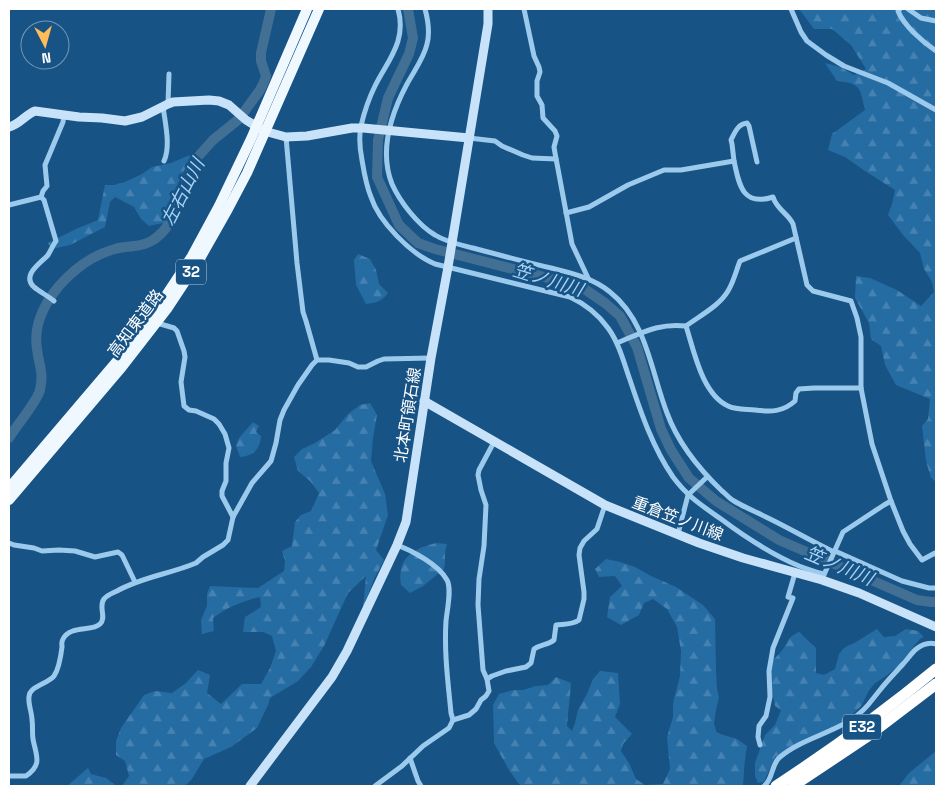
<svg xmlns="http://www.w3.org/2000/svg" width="945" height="795" font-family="'Space Grotesk','Noto Sans JP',sans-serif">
<defs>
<pattern id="forest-firs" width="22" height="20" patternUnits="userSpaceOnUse" patternTransform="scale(1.25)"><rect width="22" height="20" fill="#256ca3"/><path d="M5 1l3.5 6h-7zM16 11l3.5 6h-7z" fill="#4682b1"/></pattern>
</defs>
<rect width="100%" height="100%" fill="#175385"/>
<g fill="url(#forest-firs)">
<path d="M799,9H936V482L931,478L926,461L922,426L928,419L930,399L896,385L885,365L881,346L871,339L869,323L855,298L856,276L870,278L897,290L921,306L934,292L932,282L924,269L920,253L903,235L888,215L892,204L895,190L865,171L845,157L828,150L832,134L865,110C860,88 861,83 837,81L825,63L840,67L854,75L866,69L851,45L832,29H814Z"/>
<path d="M192,154L173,194L167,222L149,226L141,219L134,207L115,197L110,202L105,227L70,245L52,249L48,243L76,229L98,220L105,185H114L125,182L142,174L152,167L171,163Z"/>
<path d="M358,254L370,259L376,270L379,284L388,293C382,301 376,303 366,304L356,285L354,260Z"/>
<path d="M370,403L377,415L373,438L371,461L385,494L388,515L376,550L384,560L374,579L363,609L366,576L348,593L324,646L311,667L298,681L270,698L268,705L257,728L231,747L204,759L192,779L185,786H122L129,776L125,761L116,755V741L121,728L144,695L155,691L172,693L186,683L198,670L210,675L207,693L221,704L242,684H261L270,668L276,651L272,636L263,632H243L245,617L261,607L260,597C243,601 227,607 213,618L214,631L202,634L201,620L207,606V594L210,586L258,588L284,571L285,561L282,551L292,546L295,522L301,515L311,511L319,493L310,481L298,471L294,457L302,449L315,443L335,430L348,414L360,405Z"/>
<path d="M253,422L259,426L256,432L261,436C260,449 254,456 240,457L236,446L239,438Z"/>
<path d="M436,543L447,544L445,552V562L444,569L423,586L410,593L401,585C397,558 412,549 436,543Z"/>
<path d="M606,559L620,562L635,567L651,576L676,587L703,605L715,619L716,670L717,689L719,697L716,710L714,724L717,733L737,739L747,746L745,758L743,786H524L519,784L509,770L494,743L493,705L499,694L514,690H523L536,686L548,685L556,677L571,683C570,698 568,712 567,726L572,731L575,723L578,710L587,694L593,679L600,671L618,673L620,704L615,717L632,734L623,744L621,751L629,763L636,779L645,785L663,784L670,769L667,737L673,717V703L680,676L681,651L677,627L667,609L653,599L644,603L639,615L621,625L607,617L610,597L622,586L615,576L599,577L595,569Z"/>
<path d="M877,629L884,637L895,636L906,629L918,631L924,637L920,639L913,647L902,665L898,666L886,676L874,684L868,692L862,705L851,716L838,726L775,757L764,782L758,783L755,776V763L765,735L775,725L781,710L775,706C773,694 766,671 772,662C775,657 780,654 783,649C790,639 787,638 799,632L816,648V673L824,675L835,669L839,654L844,648L856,642Z"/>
<path d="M936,751V786H899L909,773Z"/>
<path d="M88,768L91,774L106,778L116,786H67Z"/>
</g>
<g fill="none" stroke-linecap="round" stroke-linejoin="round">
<g stroke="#426f94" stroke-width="10">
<path d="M408,9L413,38L409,54L388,98L378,140L377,177L399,225L418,243L435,249L552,279L583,288L605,303L620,316L637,347L661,429L671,450L689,478L716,501L779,540L917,600L931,602H936"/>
<path d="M9,438C16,426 37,402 40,390C44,372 39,366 37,349C33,325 44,304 59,286C75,268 92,255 115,249C121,247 128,247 134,246C148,245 157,239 166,228L196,159L213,140L239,119L260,90L264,82L266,76L261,61V53L271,9"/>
</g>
<g stroke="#9ccaed" stroke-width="5">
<path d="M398,9C407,41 388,60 375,86C369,98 364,113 361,126C359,136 360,150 362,160C364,172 366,185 371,197C379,222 411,254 435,264L570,297C585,304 598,314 608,328C619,343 624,363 630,380C641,413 653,448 673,477C688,497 701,505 721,519C745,537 771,554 799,566C807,569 816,572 824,574"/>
<path d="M425,9C428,20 430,33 427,44C424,58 414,71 407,84C391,114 379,151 392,184C400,202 418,225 435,235C446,242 461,245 473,248C499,255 525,262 551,268C571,273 593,278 610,292C647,321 651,372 667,413C678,443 699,469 722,491C726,494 730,499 734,501C744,507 756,512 766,517C789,528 811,541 834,552"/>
<path d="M524,9L534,56L539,67L540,72L537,81V96L542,105L543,118L555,131L557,136L554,147L555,153L572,244L589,280"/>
<path d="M791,9L801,32L807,41L826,55L844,66L888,83L936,110"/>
<path d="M900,9L898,11C904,26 923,42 936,51"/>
<path d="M908,9L921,18L936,21"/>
<path d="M168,104L169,74"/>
<path d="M163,106C165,123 171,146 164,161"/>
<path d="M286,137L297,263L303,312L306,321L317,360"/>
<path d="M469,138L495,141L502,146L523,155L532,158L556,159"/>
<path d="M734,161L732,144L731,140C735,132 738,124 747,123L749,126L757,162"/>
<path d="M41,197L44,200L56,241C53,245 51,250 48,255C41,263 21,275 34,287C40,292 48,296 54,301"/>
<path d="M9,205L41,197L43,191L47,186L45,165L63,122L64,115"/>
<path d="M566,213L589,207L628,185L664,170H681L734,161C739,184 742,207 773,197C777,210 788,213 793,224L807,285L813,291L851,301L857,318L861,337V388L872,444L891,501L903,531L910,544L922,560L935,553L936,554"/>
<path d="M157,323L174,328L177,331L184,351L185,357L181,382L184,406L189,410L196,411L214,419L219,424L225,434L229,448L226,463V481L222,491V496L233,517"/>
<path d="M686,326C694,351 702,394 728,406C736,410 747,409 755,410C771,412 783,412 795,401L796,393L799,389L814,388H861"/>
<path d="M617,343C642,333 658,323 686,326C701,315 719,306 728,291C734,281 736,271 740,261L796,238"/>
<path d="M678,534L688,495L707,477"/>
<path d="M9,543L14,545L34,548L42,551L59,550L75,551L95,557L118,552L122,555L135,582"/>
<path d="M835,551L902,581L929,588H936"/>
<path d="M823,577L843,532L884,505L891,501"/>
<path d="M487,679L492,676L506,671L526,667L531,663L534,649C541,644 548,645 554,640L556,625C564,624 572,625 579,620L584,599V592L579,555L580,548L584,541L597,529L605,505"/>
<path d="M453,720L469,715L476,709L481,700L486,696L489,691L487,679L483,670L478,605L479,579L484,546L486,505L481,490L478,475L479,470L494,442"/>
<path d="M760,745L758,737L759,726L766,716L770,697L769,671L773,648L793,598L788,597L795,573"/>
<path d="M410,758L418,781L421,786"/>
<path d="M9,776H26C43,764 36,756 33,739C32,733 33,726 32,720C32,713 28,704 29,697C29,686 48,684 54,676C59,669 61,655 62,647C62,643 61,643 63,639C70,625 92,632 100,624C107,618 98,606 104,599C107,595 113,593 117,591C142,577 170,574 196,563L203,557L223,545L228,540L233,517L252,483L271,461L276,443L280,420L284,410L298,385L312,365L317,360H329L349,363L358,367H366L378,361L384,359L431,358"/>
<path d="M375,786L402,766L423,746L449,728L453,720L451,713C448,682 444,652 446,621C447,610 452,589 447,580C439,565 413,551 397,545"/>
<path d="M764,786C773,780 771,764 780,757C806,735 845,732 868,705C872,700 876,695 880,690C887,681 895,673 903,664C907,660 911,654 915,650C921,645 929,642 936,644"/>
</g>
<g stroke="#c8e3f9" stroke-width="9">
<path d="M9,127C19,125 25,115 35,111L79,117L102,118L125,121L142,117L168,104L173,102L209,100L219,101L229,105L246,120L264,131L286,137L307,136L352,128H363L469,138"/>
<path d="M424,401L605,505L699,543L743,558L822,580L859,593L936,627"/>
<path d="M250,786L332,677L347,651L397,545L406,522L431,358L448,267L488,24V9"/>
</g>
<g stroke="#f0f8ff" stroke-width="10">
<path d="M9,488L117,361L159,306L192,256L219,206L251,139L307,9"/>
<path d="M9,500L122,367L167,309L198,262L228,209L247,173L319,9"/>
</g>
<g stroke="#fff" stroke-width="11">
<path d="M776,786C831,750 885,711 936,669"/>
<path d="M793,786L865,738L936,684"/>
</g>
</g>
<g text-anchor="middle" stroke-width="5" stroke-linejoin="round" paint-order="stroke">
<g fill="#175385" stroke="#b9cbda" stroke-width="1">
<rect x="176" y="259.5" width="30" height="25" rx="4"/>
<rect x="843" y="714.5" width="38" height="25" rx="4"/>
</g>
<g font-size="15" font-weight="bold" fill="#fff">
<text x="191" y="277">32</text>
<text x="862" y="732">E32</text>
</g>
<g font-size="16" fill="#fff" stroke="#175385">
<text transform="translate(135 323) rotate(-53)" y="6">高知東道路</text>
<text transform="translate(407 415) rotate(-81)" y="6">北本町領石線</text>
<text transform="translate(678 518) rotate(21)" y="6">重倉笠ノ川線</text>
</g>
<g font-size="18" font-style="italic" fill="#a7d3f5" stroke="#175385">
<text transform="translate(183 192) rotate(-63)" y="6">左右山川</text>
<text transform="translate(548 280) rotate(17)" y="6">笠ノ川川</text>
<text transform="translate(839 566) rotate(23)" y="6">笠ノ川川</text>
</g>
</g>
<rect width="945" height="795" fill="none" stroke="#ffffff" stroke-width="20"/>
<g transform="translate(45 45) rotate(174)"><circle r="24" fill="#175385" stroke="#7498b6"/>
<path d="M0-4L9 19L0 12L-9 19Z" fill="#ffbc58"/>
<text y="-8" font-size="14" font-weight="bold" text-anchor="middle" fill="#ffffff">N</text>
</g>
</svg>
